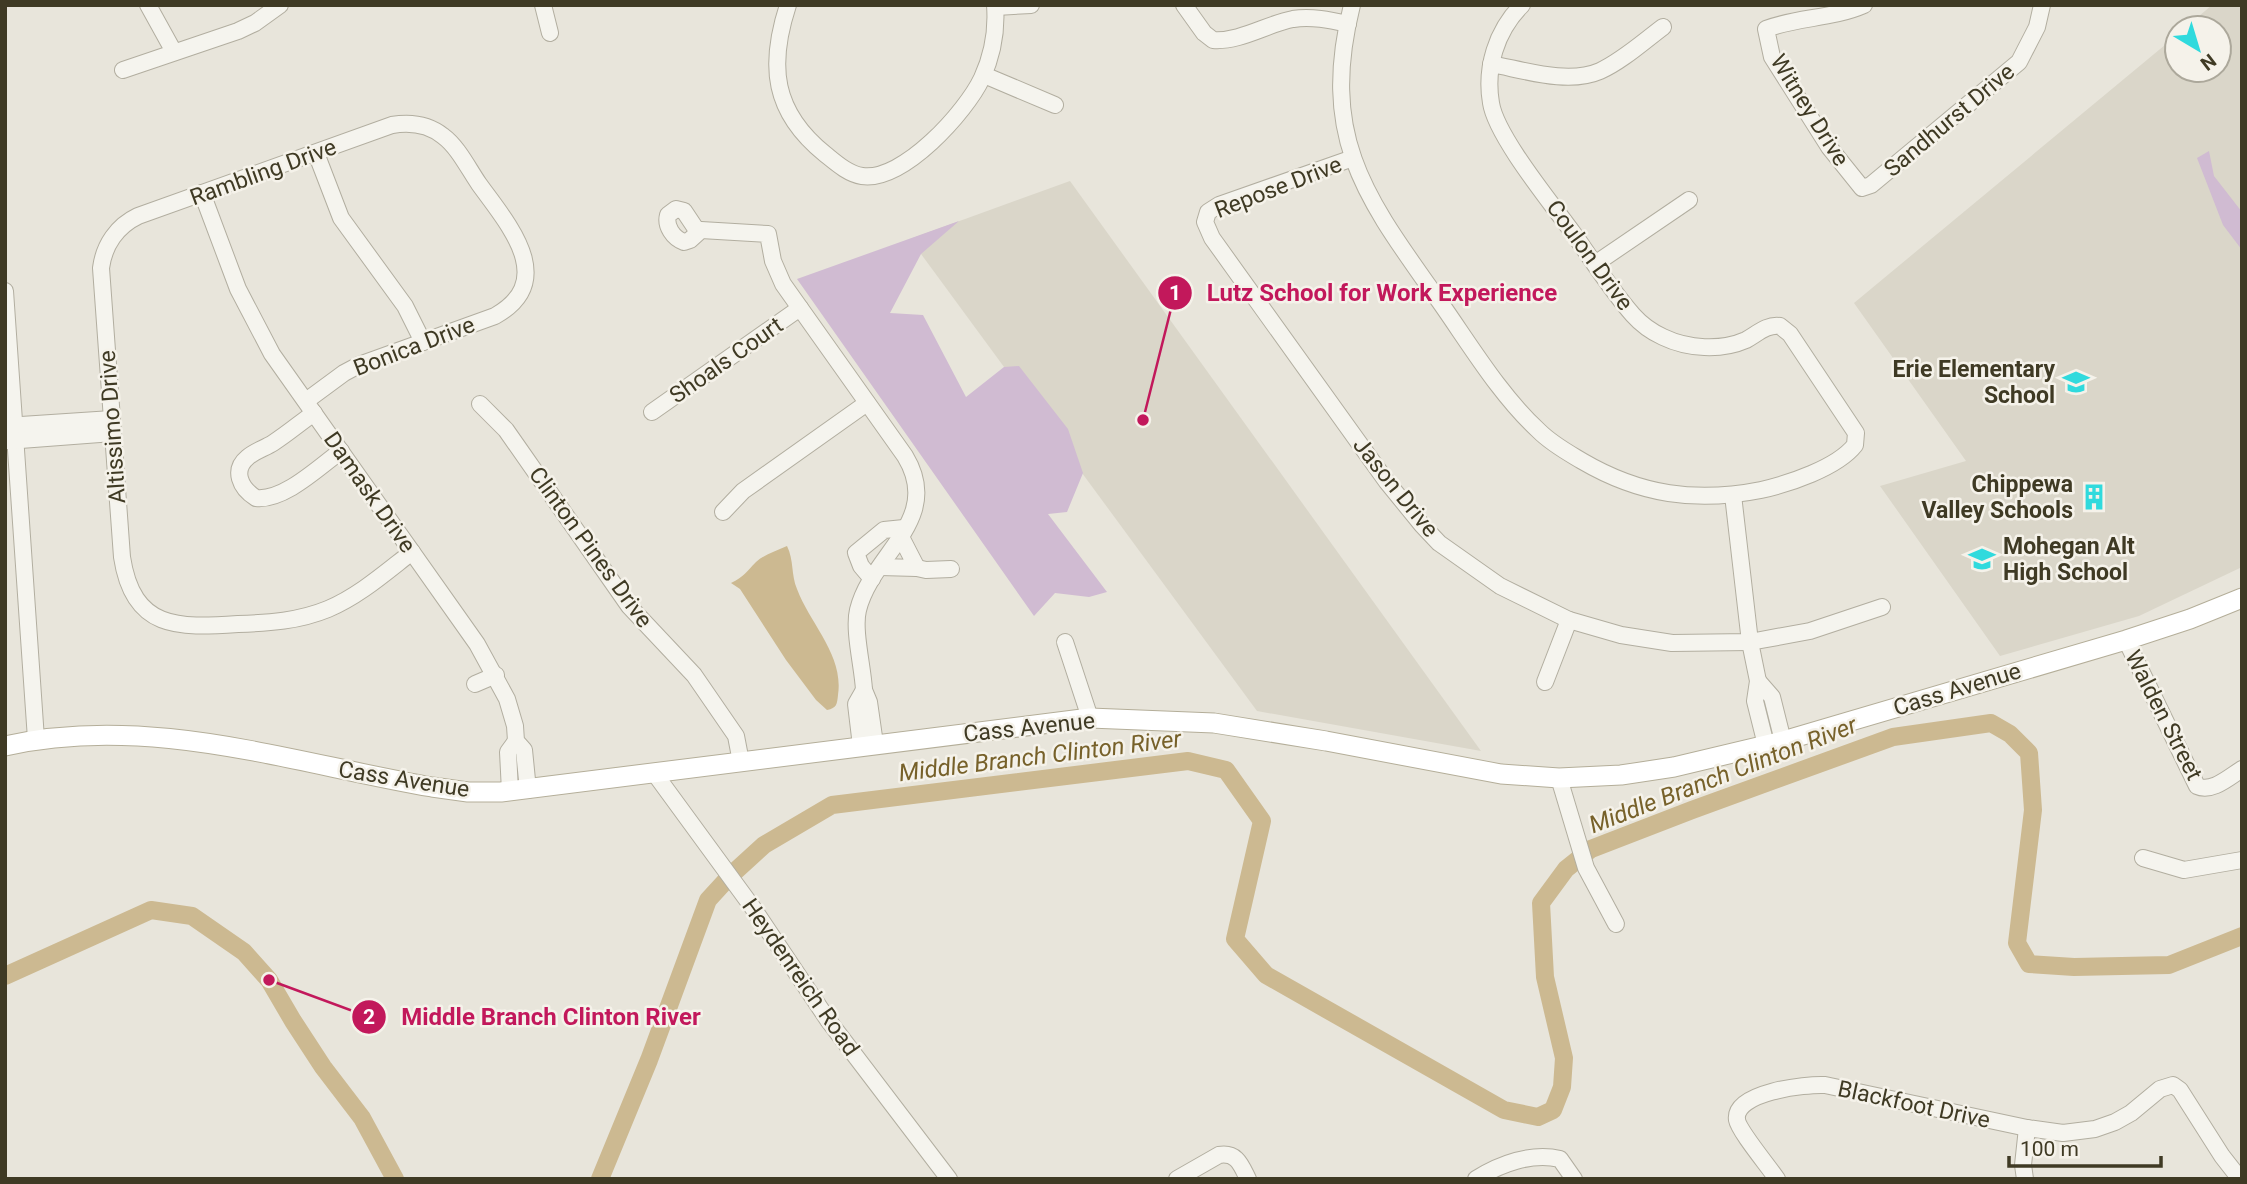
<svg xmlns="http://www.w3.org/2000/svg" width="2247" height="1184" font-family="Roboto,sans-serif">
<rect width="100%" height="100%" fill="#e8e5db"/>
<g fill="#dad6c9">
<path d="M2212,5H2242V567L2139,616L2000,656L1880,486L1966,461L1854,303L2177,35V70H2219V28H2185Z"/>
<path d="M1070,181L1481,751L1257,711L910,239Z"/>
</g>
<g fill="#d0bbd2">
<path d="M2209,151L2214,176L2242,212V250L2223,225L2197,158Z"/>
<path d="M959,221L921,254L890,313L923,315L966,397L1004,367L1019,366L1068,429L1083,473L1067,512L1048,514L1107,592L1089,597L1055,593L1034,616L797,279Z"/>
</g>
<path fill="#ccb991" d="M787,546C794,560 791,575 797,589C810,624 844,655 838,695C837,704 837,708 827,710L816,700L786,660L740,589L731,583C744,577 746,572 756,562C765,554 776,551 787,546Z"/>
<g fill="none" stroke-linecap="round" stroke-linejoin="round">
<g stroke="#ccb991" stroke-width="18">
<path d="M5,976L151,910L192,916L244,952L269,980L293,1021L323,1067L362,1118L395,1179"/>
<path d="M600,1179L649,1060L708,900L730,876L764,845L832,805L1188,761L1226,770L1262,821L1235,939L1266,975L1504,1110L1538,1117L1553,1110L1562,1087L1564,1058L1545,977L1541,903L1566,869L1591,849L1692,810L1893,737L1991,723L2010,734L2029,753L2033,810L2017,943L2029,964L2074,967L2169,965L2242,936"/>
</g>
<g stroke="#b2aea0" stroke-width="18">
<g id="minor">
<path d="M148,5L174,52"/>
<path d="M543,5L550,33"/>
<path d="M788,5C768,66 773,112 825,154C835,162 848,174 862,176C903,182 966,112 982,78C992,56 997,30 995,5"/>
<path d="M1184,5L1204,33L1213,40C1240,42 1267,24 1293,19C1311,16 1330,20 1348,24"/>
<path d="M1352,5C1318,141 1368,200 1442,305C1472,348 1501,396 1539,431C1552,444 1567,452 1582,461C1640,495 1696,503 1761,490C1788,484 1837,468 1855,445L1856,433L1790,334L1780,326C1767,324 1757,334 1746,340C1721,351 1688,349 1663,337C1652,332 1641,324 1633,315C1611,290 1593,261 1573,233C1552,204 1496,136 1491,103C1485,68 1496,31 1522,5"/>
<path d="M1864,5C1832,19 1797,17 1766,29L1772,57L1829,147L1862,188L1871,185L2019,62L2037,27L2042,5"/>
<path d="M996,7L1031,5"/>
<path d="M1491,64C1524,70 1568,85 1600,71C1622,61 1643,42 1663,27"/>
<path d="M123,70L238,31L255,23L280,5"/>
<path d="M984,75L1055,105"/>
<path d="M316,153L341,218L405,306L423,342"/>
<path d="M1353,158L1219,205L1208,212L1205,222L1212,238L1387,482L1422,525L1439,543L1500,586L1569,620L1621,635L1672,643L1750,642L1810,631L1882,607"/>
<path d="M202,193L238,289L272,354L477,644L507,699L515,726L516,741L524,750L528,790"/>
<path d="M698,232L684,211L676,209L668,215C665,226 673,238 684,242L690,240L701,230L768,234L773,261L783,284L905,456C944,520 872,553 858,610C853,630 863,668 864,690"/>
<path d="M1595,264L1689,200"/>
<path d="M5,291L36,739"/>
<path d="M306,401L344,373L359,365L495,316C559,280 507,223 479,184C468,168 458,147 443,136C428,124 410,122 392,125L138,216C117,226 104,245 101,268L122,557C133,630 178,628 238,624C269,623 299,621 328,609C359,596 386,572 412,552"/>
<path d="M480,404L506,430L629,606L694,675L736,736L741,762"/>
<path d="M652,412L800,308"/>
<path d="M314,413C300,423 287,434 273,443C265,448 255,451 248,457C232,470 240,488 256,498C284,501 319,467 341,451"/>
<path d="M6,426L112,419"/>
<path d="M7,441L113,433"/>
<path d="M1733,495L1750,642L1758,681L1755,701L1766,745"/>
<path d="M723,512L743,491L867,403"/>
<path d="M880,567L917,568L900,535"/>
<path d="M917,568L926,570L951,569"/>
<path d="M872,579L861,566L856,553L884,530L904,528"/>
<path d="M2126,640L2197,786C2212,793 2229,777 2242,769"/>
<path d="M1065,642L1090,718"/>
<path d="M1758,681L1772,697L1783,741"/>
<path d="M1545,682L1569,620"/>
<path d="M475,684L496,675"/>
<path d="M861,746L856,704L864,690L869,702L875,744"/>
<path d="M655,774L753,908L828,1020L949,1179"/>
<path d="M1559,778L1586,868L1616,924"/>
<path d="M510,791L508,752L516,741"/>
<path d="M2143,858L2184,870L2242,860"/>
<path d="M1177,1179L1219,1155C1237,1152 1241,1165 1248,1179"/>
<path d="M1476,1179C1500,1164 1532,1152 1560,1159L1574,1179"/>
<path d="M1777,1179C1769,1167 1739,1131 1737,1120C1733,1092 1806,1084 1825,1085L2027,1128L2063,1133L2095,1129L2115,1122L2131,1113L2160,1089L2173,1085L2180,1090L2222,1156L2240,1179"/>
<path d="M2025,1179L2023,1165L2027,1128"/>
</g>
</g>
<g stroke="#b4ae99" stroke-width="21">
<path id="major" d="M5,746C148,713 292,763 432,787L468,792H501L1090,718L1214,723L1326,741L1501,774L1559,778L1621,775L1674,767L1783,741L2126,640L2190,619L2242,598"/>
</g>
<use href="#minor" stroke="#f5f4ee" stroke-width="16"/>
<use href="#major" stroke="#fff" stroke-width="19"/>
</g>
<defs>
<g id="school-bare" transform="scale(2.1)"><path d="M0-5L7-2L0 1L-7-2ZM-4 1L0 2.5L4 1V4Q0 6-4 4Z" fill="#30dadd" stroke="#f5f2ea" stroke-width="2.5" paint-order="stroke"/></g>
<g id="building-bare" transform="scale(2.1)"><path d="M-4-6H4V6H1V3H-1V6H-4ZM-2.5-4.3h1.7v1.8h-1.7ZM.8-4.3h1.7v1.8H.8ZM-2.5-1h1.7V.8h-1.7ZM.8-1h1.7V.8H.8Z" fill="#30dadd" stroke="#f5f2ea" stroke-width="2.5" paint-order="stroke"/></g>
</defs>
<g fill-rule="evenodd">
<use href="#school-bare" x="2076" y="382"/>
<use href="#building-bare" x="2094" y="497"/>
<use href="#school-bare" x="1982" y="559"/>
</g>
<g text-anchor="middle" stroke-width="5" stroke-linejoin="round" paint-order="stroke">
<g font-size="23" fill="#3f3a24" stroke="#f5f2ea">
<text transform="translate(1810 110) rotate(58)" y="8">Witney Drive</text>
<text transform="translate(1949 120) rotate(-40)" y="8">Sandhurst Drive</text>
<text transform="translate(263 172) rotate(-20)" y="8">Rambling Drive</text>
<text transform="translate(1278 187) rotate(-21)" y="8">Repose Drive</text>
<text transform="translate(1590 255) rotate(54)" y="8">Coulon Drive</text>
<text transform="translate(414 346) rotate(-21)" y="8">Bonica Drive</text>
<text transform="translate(726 360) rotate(-35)" y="8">Shoals Court</text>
<text transform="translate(112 427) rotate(-94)" y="8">Altissimo Drive</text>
<text transform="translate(1396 487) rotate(51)" y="8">Jason Drive</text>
<text transform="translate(370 492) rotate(55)" y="8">Damask Drive</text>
<text transform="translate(591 547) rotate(54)" y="8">Clinton Pines Drive</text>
<text transform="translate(1957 689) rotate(-17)" y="8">Cass Avenue</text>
<text transform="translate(2164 715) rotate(63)" y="8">Walden Street</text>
<text transform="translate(1029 727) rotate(-6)" y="8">Cass Avenue</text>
<text transform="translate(404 779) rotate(9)" y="8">Cass Avenue</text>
<text transform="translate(801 977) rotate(55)" y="8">Heydenreich Road</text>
<text transform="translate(1914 1104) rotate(12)" y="8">Blackfoot Drive</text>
</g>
<g font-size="23" font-weight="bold" fill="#3f3a24" stroke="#f5f2ea" text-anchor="end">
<text x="2055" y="377">Erie Elementary<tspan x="2055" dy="26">School</tspan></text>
<text x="2073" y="492">Chippewa<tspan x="2073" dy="26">Valley Schools</tspan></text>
<text x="2003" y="554" text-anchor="start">Mohegan Alt<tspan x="2003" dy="26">High School</tspan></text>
</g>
<g font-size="24" font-style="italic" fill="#77612a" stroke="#f5f2ea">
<text transform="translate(1040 756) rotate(-7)" y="8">Middle Branch Clinton River</text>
<text transform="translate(1723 775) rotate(-21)" y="8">Middle Branch Clinton River</text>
</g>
</g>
<path fill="none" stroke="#c2185b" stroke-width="2.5" d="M1143 420L1175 293M269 980L369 1017"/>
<g fill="#c2185b" stroke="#f5f2ea" stroke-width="2.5">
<circle cx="1143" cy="420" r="7"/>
<circle cx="269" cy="980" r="7"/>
<circle cx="1175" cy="293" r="18"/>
<circle cx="369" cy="1017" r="18"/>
</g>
<g font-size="21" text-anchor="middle" font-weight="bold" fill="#fff">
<text x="1175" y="300">1</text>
<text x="369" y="1024">2</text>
</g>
<g font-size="24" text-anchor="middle" font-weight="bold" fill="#c2185b" stroke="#f5f2ea" stroke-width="5" stroke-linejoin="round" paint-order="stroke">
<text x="1382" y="301">Lutz School for Work Experience</text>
<text x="551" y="1025">Middle Branch Clinton River</text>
</g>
<rect width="2247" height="1184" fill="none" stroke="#3f3a24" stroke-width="14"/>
<g transform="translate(2198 49) rotate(142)"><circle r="33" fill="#f5f2ea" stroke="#aca89b" stroke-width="2"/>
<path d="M0-5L12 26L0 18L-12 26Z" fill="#30dadd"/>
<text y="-10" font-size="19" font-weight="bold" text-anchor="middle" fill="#3f3a24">N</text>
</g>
<path d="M2009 1156v10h152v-10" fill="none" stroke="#3f3a24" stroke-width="3.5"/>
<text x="2020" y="1156" font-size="21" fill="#3f3a24" stroke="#f5f2ea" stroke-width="5" paint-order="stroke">100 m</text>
</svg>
